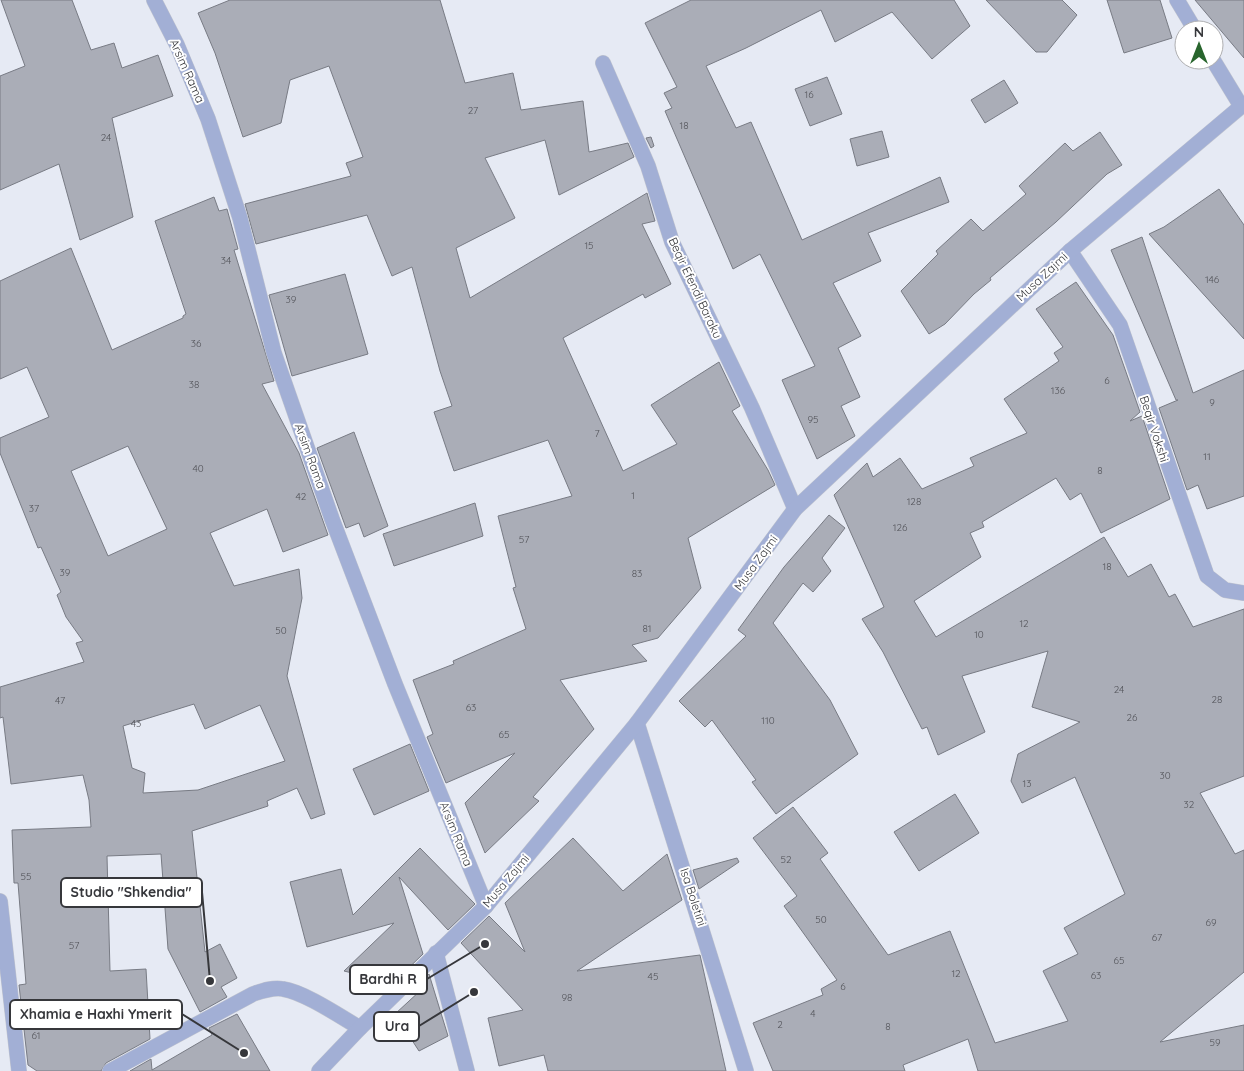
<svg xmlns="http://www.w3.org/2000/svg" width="1244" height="1071" font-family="Quicksand,sans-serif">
<rect width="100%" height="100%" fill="#e6eaf4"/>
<g fill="#aaadb7" stroke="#787b84" fill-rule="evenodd">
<path d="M1,0H72L91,50L114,43L122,68L158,55L173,96L112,118L133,217L80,240L59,164L0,190V76L25,66Z"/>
<path d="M230,0H440L465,83L513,73L521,110L583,101L589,152L628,143L634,157L559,195L545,140L485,158L515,218L456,248L470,298L647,193L655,221L642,224L671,284L645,298L643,294L563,338L623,471L677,444L651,405L719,362L740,406L732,411L768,470L775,485L688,538L701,588L658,638L632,645L647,661L560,680L594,729L533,797L539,801L485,853L465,803L515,753L446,783L427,737L433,734L413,680L454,664L453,661L526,629L513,588L516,587L498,516L572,496L548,440L454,471L434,412L452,406L440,371L412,267L392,276L367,215L256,244L245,204L351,176L346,163L363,157L329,66L290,80L281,123L243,137L215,53L198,13Z"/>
<path d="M691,0H954L970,26L932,59L892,12L835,42L821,10L746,48L706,66L736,128L751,122L802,240L940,177L949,202L868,233L881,261L833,283L861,336L838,348L860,397L841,406L855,436L817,459L782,380L815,366L760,254L733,269L665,111L672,108L664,93L677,87L645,23Z"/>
<path d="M986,0H1062L1077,15L1047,52H1036Z"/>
<path d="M1107,0H1160L1172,38L1124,53Z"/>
<path d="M1195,0H1244V58Z"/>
<path d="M827,77L842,114L810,126L795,89Z"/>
<path d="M1004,80L1018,103L985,123L971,100Z"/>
<path d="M882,131L889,157L857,166L850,139Z"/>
<path d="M1100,132L1122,165L1107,174L1056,222L990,278L991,280L974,294L945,324L929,334L901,291L938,254L936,251L971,219L983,231L1026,194L1019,186L1065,143L1073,151Z"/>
<path d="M651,137L654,146L651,148L646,138Z"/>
<path d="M1219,189L1244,225V339L1149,234L1164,227Z"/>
<path d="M214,197L219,211L227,209L238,249L234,250L274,381L262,384L299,453L328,535L283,552L267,509L210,533L234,586L299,569L302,598L287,676L325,814L311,819L297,788L267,801L268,806L192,831L205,952L220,944L237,978L221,987L227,997L200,1012L168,949L161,854L107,856L110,971L146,969L150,1039L106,1063L101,1071H37L28,1065L19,985L26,984L18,883H14L12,830L91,827L89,800L83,775L11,784L3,717L0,718V687L84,662L76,643L83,641L66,617L57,595L61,592L41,547L38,548L0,453V438L49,417L27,367L0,379V281L71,248L112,350L183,318V316L186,314L155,221ZM128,446L167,529L108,556L71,471ZM194,704L205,729L260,705L285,761L198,790L143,793L145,773L132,768L123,726Z"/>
<path d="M1142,237L1193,393L1244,370V496L1207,509L1198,485L1187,490L1159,408L1178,400H1176L1111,250Z"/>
<path d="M345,274L368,354L292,376L269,295Z"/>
<path d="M1076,282L1113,335L1140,412L1130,421L1142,416L1170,499L1101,533L1081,493L1070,500L1056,478L982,522L984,527L970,533L981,557L914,601L936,637L1104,537L1128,577L1151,564L1169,597L1175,594L1193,627L1244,609V776L1200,793L1235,854L1244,850V972L1160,1042L1244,1025V1071H978L968,1039L903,1065L905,1071H773L753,1023L823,995L821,989L837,980L784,906L797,896L753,838L793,807L828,853L820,859L888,955L950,931L995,1043L1068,1021L1043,971L1078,954L1064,928L1125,894L1075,777L1022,803L1011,781L1018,754L1080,722L1032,707L1048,651L962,676L985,732L938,755L927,727L922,729L883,652L862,619L884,607L834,495L867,463L873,477L900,458L922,489L974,466L970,458L1027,433L1004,399L1059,361L1054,353L1063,347L1036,309Z"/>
<path d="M354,432L388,526L364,537L359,523L346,528L317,448Z"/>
<path d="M475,503L483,536L394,566L383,534Z"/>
<path d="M829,515L845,528L822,558L831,571L813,592L803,583L773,623L830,700L858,754L776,814L752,782L756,780L712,720L705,727L679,701L746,636L738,630L784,567Z"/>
<path d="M410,744L429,791L374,815L353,769Z"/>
<path d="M955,794L979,833L919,871L894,832Z"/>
<path d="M573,838L623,891L667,854L682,900L577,971L700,955L726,1071H548L544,1055L499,1066L488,1018L523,1010L461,943L489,916L525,952L505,903Z"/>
<path d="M420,848L475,904L448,930L399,877L423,954L393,983L344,971L394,923L307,947L290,882L341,869L353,915Z"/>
<path d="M737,858L739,862L699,889L693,870Z"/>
<path d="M429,974L448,1036L419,1051L395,1014L421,990L414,989Z"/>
<path d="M237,1014L270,1071H130L151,1059L152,1070L212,1035L209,1028Z"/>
</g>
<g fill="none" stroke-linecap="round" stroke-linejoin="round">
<g stroke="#c3c6cf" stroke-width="16">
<g id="minor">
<path d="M154,0L177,45L208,119L240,218L274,353L332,519L395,684L486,906"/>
<path d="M1177,0L1195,30"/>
<path d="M1213,60L1241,106"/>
<path d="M603,63L648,166L672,242L752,408L795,509"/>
<path d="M1070,251L1120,325L1207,576L1225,590L1244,593"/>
<path d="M637,723L746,1071"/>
<path d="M0,901L19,1071"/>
<path d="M436,953L467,1071"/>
<path d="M110,1071L253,994C262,991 273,987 283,989C304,992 341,1017 360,1028"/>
<path d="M319,1071L360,1028L486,906L637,723L795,509L1070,251L1244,104"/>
</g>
</g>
<use href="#minor" stroke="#a2afd5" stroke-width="15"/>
</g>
<g text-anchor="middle" stroke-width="4" stroke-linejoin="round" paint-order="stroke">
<g font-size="10" fill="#53545a">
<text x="809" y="98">16</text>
<text x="473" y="114">27</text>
<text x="684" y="129">18</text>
<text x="106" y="141">24</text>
<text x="589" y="249">15</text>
<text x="226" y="264">34</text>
<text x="1212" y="283">146</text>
<text x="291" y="303">39</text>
<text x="196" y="347">36</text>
<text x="1107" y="384">6</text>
<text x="194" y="388">38</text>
<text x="1058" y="394">136</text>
<text x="1212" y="406">9</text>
<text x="813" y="423">95</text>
<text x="597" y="437">7</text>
<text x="1207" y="460">11</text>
<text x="198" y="472">40</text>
<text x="1100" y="474">8</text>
<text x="633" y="499">1</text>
<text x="301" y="500">42</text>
<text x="914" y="505">128</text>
<text x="34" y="512">37</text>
<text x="900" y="531">126</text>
<text x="524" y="543">57</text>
<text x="1107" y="570">18</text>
<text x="65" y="576">39</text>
<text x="637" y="577">83</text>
<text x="1024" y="627">12</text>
<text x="647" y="632">81</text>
<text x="281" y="634">50</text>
<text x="979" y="638">10</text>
<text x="1119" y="693">24</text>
<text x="1217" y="703">28</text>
<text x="60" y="704">47</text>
<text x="471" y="711">63</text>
<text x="1132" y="721">26</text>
<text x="768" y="724">110</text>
<text x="136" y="727">43</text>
<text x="504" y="738">65</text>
<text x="1165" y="779">30</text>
<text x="1027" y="787">13</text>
<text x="1189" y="808">32</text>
<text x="786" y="863">52</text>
<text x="26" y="880">55</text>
<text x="821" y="923">50</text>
<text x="1211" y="926">69</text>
<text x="1157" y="941">67</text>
<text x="74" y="949">57</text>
<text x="1119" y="964">65</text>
<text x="956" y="977">12</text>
<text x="1096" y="979">63</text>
<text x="653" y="980">45</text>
<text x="843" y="990">6</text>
<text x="567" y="1001">98</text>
<text x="813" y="1017">4</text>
<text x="780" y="1028">2</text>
<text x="888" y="1030">8</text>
<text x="36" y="1039">61</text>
<text x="1215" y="1046">59</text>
</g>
<g font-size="12" fill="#36373b" stroke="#fff">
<text transform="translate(187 71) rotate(66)" y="4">Arsim Rama</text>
<text transform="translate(1042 277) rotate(-43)" y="4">Musa Zajmi</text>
<text transform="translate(695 288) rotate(65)" y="4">Beqir Efendi Baraku</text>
<text transform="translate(1154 429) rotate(72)" y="4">Beqir Vokshi</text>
<text transform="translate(310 456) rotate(70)" y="4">Arsim Rama</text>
<text transform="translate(756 563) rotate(-54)" y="4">Musa Zajmi</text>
<text transform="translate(456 834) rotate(68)" y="4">Arsim Rama</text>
<text transform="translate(506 881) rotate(-50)" y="4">Musa Zajmi</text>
<text transform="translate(693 897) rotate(72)" y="4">Isa Boletini</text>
</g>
</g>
<path fill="none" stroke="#36373b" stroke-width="2" d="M210 981L202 892M485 944L427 979M244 1053L182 1014M474 992L419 1026"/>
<g fill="#36373b" stroke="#fff" stroke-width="2">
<circle cx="210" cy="981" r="5"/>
<circle cx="485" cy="944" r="5"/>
<circle cx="244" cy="1053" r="5"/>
<circle cx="474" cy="992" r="5"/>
</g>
<g fill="#fff" stroke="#36373b" stroke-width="2">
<rect x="61" y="878" width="141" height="29" rx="5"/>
<rect x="350" y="965" width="77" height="29" rx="5"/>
<rect x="10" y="1000" width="172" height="29" rx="5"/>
<rect x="374" y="1012" width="45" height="29" rx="5"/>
</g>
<g font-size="14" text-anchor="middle" font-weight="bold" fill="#36373b">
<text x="131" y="897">Studio "Shkendia"</text>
<text x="388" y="984">Bardhi R</text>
<text x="96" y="1019">Xhamia e Haxhi Ymerit</text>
<text x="397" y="1031">Ura</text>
</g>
<g transform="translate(1199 45)"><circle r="24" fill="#ffffff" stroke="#afafb1"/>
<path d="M0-4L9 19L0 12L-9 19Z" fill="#28652d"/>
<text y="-8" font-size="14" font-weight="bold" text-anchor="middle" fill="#36373b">N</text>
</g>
</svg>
